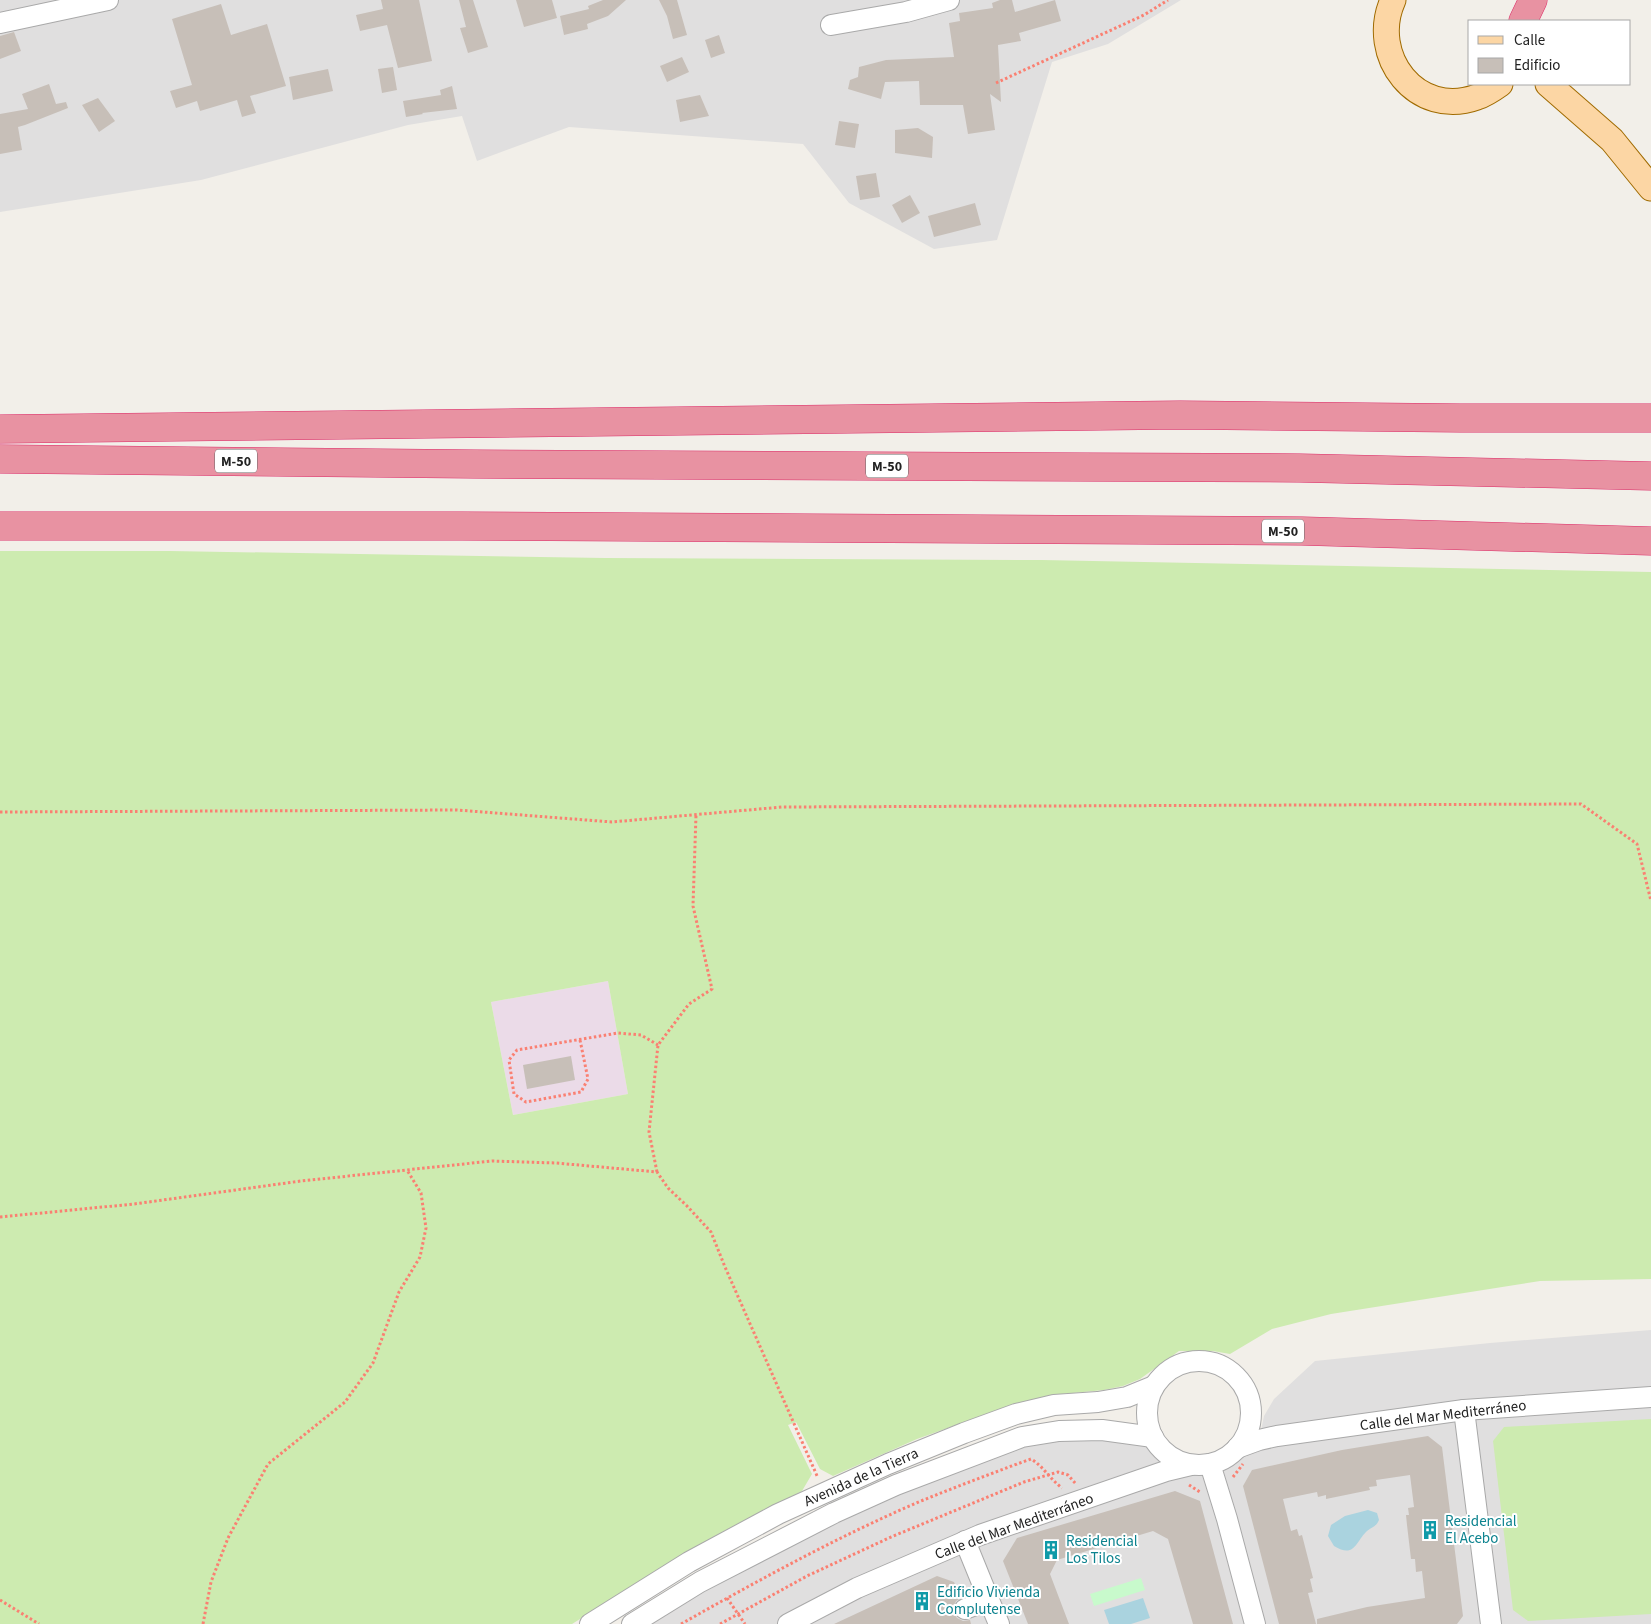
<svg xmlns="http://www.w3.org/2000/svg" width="1651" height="1624" font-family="'Source Sans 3',sans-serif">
<rect width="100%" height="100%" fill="#f2efe9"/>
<g fill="#e0dfdf">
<path d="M0,0H1181L1108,44L1052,62L997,240L934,249L849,203L803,144L569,127L477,161L462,116L408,125L201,180L0,212Z"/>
<path d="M1651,1330V1624H632L700,1582L1022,1437H1154L1162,1450L1176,1460L1210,1464L1225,1458L1237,1448L1259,1440L1264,1416L1274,1399L1315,1361L1490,1343Z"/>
</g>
<path fill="#ebdbe8" d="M608,981L628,1094L513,1115L491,1002Z"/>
<g fill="#cdebb0" fill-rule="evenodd">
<path d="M0,551H170L605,558L1042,560L1651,572V1279L1540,1281L1331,1314L1272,1329L1230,1354L1213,1351H1179L1140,1379L1123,1386L1104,1390L1052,1395L1001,1409L917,1439L833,1476L820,1469L796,1422L788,1425L812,1474L802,1491L684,1554L572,1624H0ZM608,981L628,1094L513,1115L491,1002Z"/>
<path d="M1651,1419V1614L1528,1621L1513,1610L1493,1441L1504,1427Z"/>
</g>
<path fill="#c8facc" d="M1141,1578L1145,1590L1094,1606L1090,1594Z"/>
<g fill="#aad3df">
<path d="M1368,1510L1377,1513L1379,1520C1376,1527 1372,1527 1367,1531C1356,1541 1355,1559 1334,1546L1328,1536L1331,1525L1345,1516Z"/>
<path d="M1143,1598L1150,1618L1131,1624H1109L1104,1610Z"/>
</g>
<g fill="#c7bfb8">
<path d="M381,0H419L432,61L398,68L387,25L360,31L356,15L383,9Z"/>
<path d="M459,0H473L488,47L468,53L460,28L466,27Z"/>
<path d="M516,0H552L557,18L524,27Z"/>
<path d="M603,0H626L608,16L587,24L588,29L564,35L560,16L589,9L588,6Z"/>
<path d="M659,0H677L687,35L673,39L667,16Z"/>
<path d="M1000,0H1012L1015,12L1055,0L1061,21L1019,33L1021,41L998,45L1001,102L990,94L995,130L968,134L963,105H920L919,81L885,82L881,99L848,89L850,80L858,77L859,67L886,60L954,57L949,23L960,21L959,13L993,8L992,3Z"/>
<path d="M221,4L231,35L267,24L286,86L250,96L256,113L242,117L237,100L200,111L197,101L176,108L170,91L192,85L172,19Z"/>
<path d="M14,32L21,51L0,59V36Z"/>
<path d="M719,35L725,53L711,58L705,40Z"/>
<path d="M682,57L689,72L667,82L660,66Z"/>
<path d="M393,67L397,90L382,93L378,69Z"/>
<path d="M328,69L333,91L293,100L289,77Z"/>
<path d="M49,84L56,104L66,102L68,108L25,125L18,127L22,150L0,154V114L28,109L22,94Z"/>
<path d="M452,86L457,109L422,113L423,114L406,117L403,101L441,95L440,90Z"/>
<path d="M700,95L709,116L680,122L676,100Z"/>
<path d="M98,98L115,121L99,132L82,105Z"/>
<path d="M839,121L859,124L855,148L835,145Z"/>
<path d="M918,128L933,137L932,158L895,153V130Z"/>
<path d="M876,173L880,197L860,200L856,176Z"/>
<path d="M910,195L920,213L902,223L892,205Z"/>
<path d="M975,203L981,225L934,237L928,216Z"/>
<path d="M571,1056L575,1080L527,1089L523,1065Z"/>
<path d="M1428,1436L1442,1447L1463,1616L1457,1624H1317V1619L1367,1607L1425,1598L1422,1571L1416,1572L1415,1559H1411L1407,1525L1406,1515H1409L1408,1508L1414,1507L1410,1475L1376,1480L1377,1486L1369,1487L1370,1490L1326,1499V1495L1318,1497L1317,1492L1283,1499L1291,1531L1297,1529L1299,1536L1302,1535L1313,1578L1310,1579L1313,1592L1308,1593L1316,1624H1279L1243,1486L1252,1470L1342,1450Z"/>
<path d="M1175,1491L1200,1501L1233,1624H1193L1168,1539L1153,1531L1057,1560L1050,1574L1069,1624H1028L1003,1561L1017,1538Z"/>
<path d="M937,1576L954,1582L961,1598L956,1601L953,1607L954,1614L957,1618L963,1621L970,1620L971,1624H834Z"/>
</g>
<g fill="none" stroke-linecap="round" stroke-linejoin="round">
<g stroke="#a9a9a9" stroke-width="22">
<g id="minor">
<path d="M0,23L108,0"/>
<path d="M831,25L906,12L949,0"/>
<circle cx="1199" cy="1413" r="52"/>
<path d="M1464,1410L1491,1624"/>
<path d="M1237,1448L1259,1440L1277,1436L1464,1410L1651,1397"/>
<path d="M1210,1464L1227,1519L1255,1624"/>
<path d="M965,1541L989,1600L965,1609"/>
<path d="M989,1600L999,1624"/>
<path d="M590,1624L689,1562L778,1514L888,1464L964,1433L1016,1414L1054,1405L1098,1402L1127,1397L1154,1386"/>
<path d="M632,1624L700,1582L834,1513L896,1485L1022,1437L1059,1431L1102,1430L1153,1437"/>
<path d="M788,1624L857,1588L980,1535L1166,1471L1191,1465"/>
</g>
</g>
<g stroke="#a06b00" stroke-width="27">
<g id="major">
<path d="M1393,0C1368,56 1417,119 1477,97C1486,94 1493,89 1500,84"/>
<path d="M1548,84L1612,140L1651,188"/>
</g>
</g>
<g stroke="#dc2a67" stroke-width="29">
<g id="highway">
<path d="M1523,21L1533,0"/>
<path d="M0,429L1180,415L1460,418H1651"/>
<path d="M0,459L473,464L1300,468L1651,476"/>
<path d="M0,526H462L1302,531L1651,541"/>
</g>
</g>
<g stroke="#fa8072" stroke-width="3" stroke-dasharray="2.5 2.5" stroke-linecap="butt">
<path d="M996,83L1144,15L1168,0"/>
<path d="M0,812L457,810L612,822L782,807L1581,804L1637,844L1651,901"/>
<path d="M580,1040L588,1079L581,1092L526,1102L514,1094L509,1060L517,1050L618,1033L641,1035L658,1045"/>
<path d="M657,1172L649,1132L658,1045L689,1004L712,989L693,906L696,815"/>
<path d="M0,1217L134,1204L301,1181L492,1161L556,1163L657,1172L668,1188L687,1206L711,1232L725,1267L818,1478"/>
<path d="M1233,1477L1243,1464"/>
<path d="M1189,1485L1200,1492"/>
<path d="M727,1598L745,1624"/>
<path d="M0,1600L39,1624"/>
<path d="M203,1624L211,1582L228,1538L268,1464L345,1402L373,1363L399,1292L420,1257L426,1228L421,1193L407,1170"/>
<path d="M681,1624C759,1580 839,1536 921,1501C953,1488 985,1476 1017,1464L1031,1459C1043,1466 1050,1479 1062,1488"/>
<path d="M720,1624L807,1576L891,1537L1024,1482L1058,1472L1068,1475L1076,1484"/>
</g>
<use href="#minor" stroke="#fff" stroke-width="20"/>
<use href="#major" stroke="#fcd6a4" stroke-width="25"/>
<use href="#highway" stroke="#e892a2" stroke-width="28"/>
</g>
<defs>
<g id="building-bare" transform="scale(1.5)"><path d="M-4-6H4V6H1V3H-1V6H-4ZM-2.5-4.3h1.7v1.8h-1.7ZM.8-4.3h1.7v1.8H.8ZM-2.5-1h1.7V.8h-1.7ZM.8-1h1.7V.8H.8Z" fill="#0f9aa8" stroke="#fff" stroke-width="2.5" paint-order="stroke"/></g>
</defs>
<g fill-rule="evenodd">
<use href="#building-bare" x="1430" y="1530"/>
<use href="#building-bare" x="1051" y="1550"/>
<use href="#building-bare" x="922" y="1601"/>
</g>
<g text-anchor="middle" stroke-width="4" stroke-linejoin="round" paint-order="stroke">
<g fill="#fff" stroke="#646464" stroke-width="1">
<rect x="215" y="449.5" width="42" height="23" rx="4"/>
<rect x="866" y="454.5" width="42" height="23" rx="4"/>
<rect x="1262" y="519.5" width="42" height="23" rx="4"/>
</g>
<g font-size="14" font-weight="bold" fill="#222">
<text x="236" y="466">M-50</text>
<text x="887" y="471">M-50</text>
<text x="1283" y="536">M-50</text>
</g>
<g font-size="15" fill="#222" stroke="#fff">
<text transform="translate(1443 1415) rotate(-7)" y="5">Calle del Mar Mediterráneo</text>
<text transform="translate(861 1477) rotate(-24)" y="5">Avenida de la Tierra</text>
<text transform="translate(1014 1526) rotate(-20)" y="5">Calle del Mar Mediterráneo</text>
</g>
<g font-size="15" fill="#0d838f" stroke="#fff" text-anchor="start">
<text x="1445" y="1526">Residencial<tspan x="1445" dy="17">El Acebo</tspan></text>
<text x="1066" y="1546">Residencial<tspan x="1066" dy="17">Los Tilos</tspan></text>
<text x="937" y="1597">Edificio Vivienda<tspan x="937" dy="17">Complutense</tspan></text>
</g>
</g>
<rect x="1468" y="20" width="162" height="65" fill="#ffffff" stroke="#a7a7a7"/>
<rect x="1478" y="36" width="25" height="8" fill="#fcd6a4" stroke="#a7a7a7"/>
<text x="1514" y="45" font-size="15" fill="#222222">Calle</text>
<rect x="1478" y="58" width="25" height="15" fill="#c7bfb8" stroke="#a7a7a7"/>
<text x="1514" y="70" font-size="15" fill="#222222">Edificio</text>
</svg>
